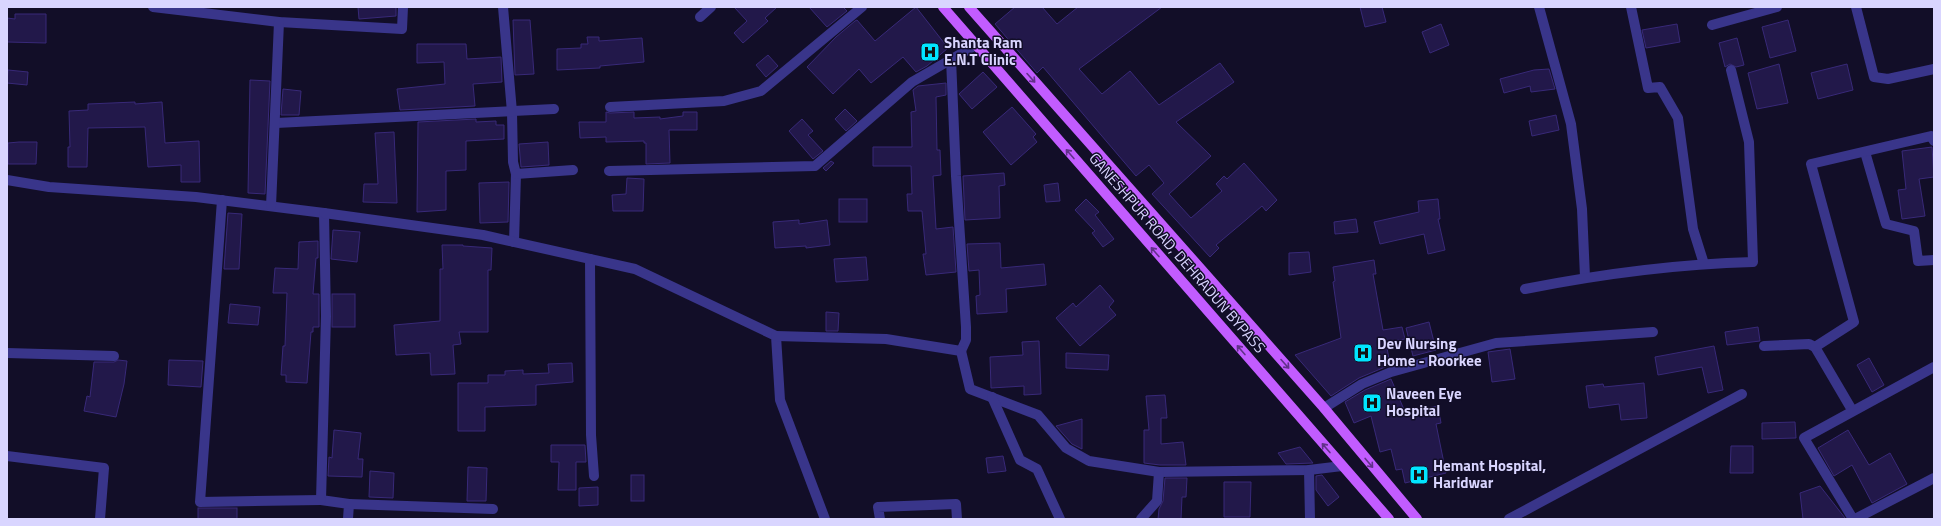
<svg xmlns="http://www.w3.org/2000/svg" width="1941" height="526" font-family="'Titillium Web',sans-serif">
<rect width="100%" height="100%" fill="#120e28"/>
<g fill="#22184a" stroke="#382978">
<path d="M358,7H396V16L359,19Z"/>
<path d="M734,7H777L765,18L768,21L743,43L734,33L747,21Z"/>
<path d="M809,7H843L847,11L827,27Z"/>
<path d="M916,7L948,48L927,66L916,72L903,57L871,83L859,69L833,94L807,67L836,37L855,21L857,20L875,41Z"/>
<path d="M1015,7H1042L1057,24L1078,7H1162L1079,69L1102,94L1130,71L1159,105L1220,63L1234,82L1176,122L1211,156L1169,194L1191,218L1222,191L1216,184L1224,176L1227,179L1244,163L1277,200L1266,211L1262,206L1247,219L1216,245L1219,248L1210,257L1152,194L1164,183L1149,165L1136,176L1043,67L1037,73L995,24Z"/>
<path d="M1360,7H1382L1386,22L1365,27Z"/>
<path d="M15,14H46V43L7,42V18L15,19Z"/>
<path d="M513,20H530L534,74L515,75Z"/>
<path d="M1788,20L1796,51L1770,58L1762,27Z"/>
<path d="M1441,24L1449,45L1430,53L1422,32Z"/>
<path d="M1677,24L1680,42L1646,48L1642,30Z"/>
<path d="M587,37H599V41L642,38L644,62L600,66V68L557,70V49L581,48V44H588Z"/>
<path d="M1737,38L1744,65L1736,67L1730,64L1725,67L1719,43Z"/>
<path d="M417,44H466L467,59L501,57L502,82L473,84L475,106L400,110L397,89L445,84L444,62L417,63Z"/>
<path d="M768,55L778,66L766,77L756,65Z"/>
<path d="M1779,64L1788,103L1757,109L1748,73Z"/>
<path d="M1847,64L1853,90L1818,99L1811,73Z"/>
<path d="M1549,69L1555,89L1531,92L1530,86L1504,93L1500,79L1534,70Z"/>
<path d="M8,70L28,72L27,85L7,83Z"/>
<path d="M983,72L997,87L972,109L959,94Z"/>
<path d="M250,80L270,81L265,194L248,193Z"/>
<path d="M946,83V95L936,97L937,150H940L941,175L933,176L936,229L953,227L956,272L926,275L923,254H926L922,211H908L907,194H912L911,166H873V147H912L911,112L916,111L913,90L918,86Z"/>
<path d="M283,89L301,91L299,115H281Z"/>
<path d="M135,102V104L162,102L165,143L199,141L200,182H181V165L148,167L145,127L88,128L87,167H68V147H70L69,111L88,110V104Z"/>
<path d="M1012,107L1036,134L1033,137L1037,142L1011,165L983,132Z"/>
<path d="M845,109L857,121L846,131L835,119Z"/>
<path d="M606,112L610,113L634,112V118L660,117V119L683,116V112H697V130H669L670,163L646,164V143H644V141L606,142V137L580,138L579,122H606Z"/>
<path d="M1556,115L1559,130L1532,136L1529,121Z"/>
<path d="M476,119V122L496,121V125H504V139L466,141V170L446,171V210L417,212L418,122Z"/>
<path d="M802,119L813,131L808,135L823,151L813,159L789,131Z"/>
<path d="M394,132L397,203L363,202L364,184H378L375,133Z"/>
<path d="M19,142H37L36,164H8V143Z"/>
<path d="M548,142L549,165L521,167L519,144Z"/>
<path d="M1932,147L1934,177L1919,179L1925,216L1902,219L1898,190L1906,189L1902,151Z"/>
<path d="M831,161L834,163L826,171L823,168Z"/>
<path d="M1004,173L1005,185L999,186L1000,218L965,220L963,176Z"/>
<path d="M627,178L644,179L643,211H613L612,195L626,194Z"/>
<path d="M509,182L508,222L480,223L479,183Z"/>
<path d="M1058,183L1060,201L1046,202L1044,185Z"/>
<rect x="839" y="199" width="28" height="23"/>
<path d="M1086,199L1099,212L1095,215L1114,239L1103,247L1092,233L1095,231L1075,210Z"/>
<path d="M1438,199L1440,219H1438L1445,250L1428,254L1424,234L1380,244L1374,222L1419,212L1418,201Z"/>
<path d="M228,213L242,214L239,269H224Z"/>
<path d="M1356,219L1358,232L1335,234L1334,222Z"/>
<path d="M799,220V224L827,220L830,245L806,248V246L775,248L773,222Z"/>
<path d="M333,230L360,232L357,262L331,259Z"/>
<path d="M318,241V258H316L313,294H319V327H313V332H311L307,383L286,382V375H281L283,346H285L287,293H273L275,268L298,269L299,242Z"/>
<path d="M1000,243L1001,268L1044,264L1046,285L1006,289L1007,312L977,314L976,296L980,295L979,270L969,271L967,244Z"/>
<path d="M442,245H463V246L492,248L491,270H488V332H459L461,344L453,345L455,374L431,375L430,353L396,355L394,325L440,321V269H443Z"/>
<path d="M1309,252L1311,272L1289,275V253Z"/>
<path d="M866,257L868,280L836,282L834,259Z"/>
<path d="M1374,260L1376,274H1373L1383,330L1402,327L1405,339L1386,342L1390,365L1359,378L1331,396L1295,355L1341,338L1333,282L1335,281L1333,267Z"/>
<path d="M1100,285L1114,301L1109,307L1116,315L1080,346L1056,318L1073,303L1076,307Z"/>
<rect x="332" y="294" width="23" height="33"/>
<path d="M230,304L260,307L258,325L228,323Z"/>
<path d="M826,312L839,313L838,331H826Z"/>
<path d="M1429,322L1436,350L1413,356L1406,328Z"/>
<path d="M1758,327L1760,341L1727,345L1725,332Z"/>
<path d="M1039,341L1041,394L1024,395V386L991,388L990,357L1023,355L1022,342Z"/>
<path d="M1714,346L1723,390L1708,393L1702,367L1658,375L1655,357Z"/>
<path d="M1510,349L1515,379L1492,382L1488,352Z"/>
<path d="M1066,353L1109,355L1108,370L1066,368Z"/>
<path d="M1869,358L1884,385L1872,392L1857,365Z"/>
<path d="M118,360L127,361L124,384L116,417L84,411L87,396L90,397L94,362H114Z"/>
<path d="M169,360L203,361L201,387L168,385Z"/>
<path d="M572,363L573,382L536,385V405L485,407V431H458V383H488V375H505V371L523,370V374L549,373L548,364Z"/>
<path d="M1391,379L1405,412L1438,406L1441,423L1436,424L1446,473L1405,483L1402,469L1396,470L1391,449L1380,452L1371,416L1354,423L1345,402L1365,390Z"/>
<path d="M1644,383L1647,418L1621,420L1619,404L1589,408L1586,386L1603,384L1604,387Z"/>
<path d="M1165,395L1167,418H1161V444L1183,442L1186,465H1160L1144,463V430H1149L1146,396Z"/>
<path d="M1082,419V449L1072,444L1056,426Z"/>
<path d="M1795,422L1796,438L1762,439V423Z"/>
<path d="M334,430L361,433L358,459H363L362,477L328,476L329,457L332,458Z"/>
<path d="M1848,430L1869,465L1890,453L1907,484L1872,503L1852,465L1834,476L1818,448Z"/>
<path d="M551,445H585L586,462H576V490H558L559,462H551Z"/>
<path d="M1731,446H1753V473H1730Z"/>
<path d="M1300,447L1313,463L1286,464L1278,453Z"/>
<path d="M1003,456L1006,471L988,473L986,458Z"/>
<path d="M468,467L487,468L486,501H467Z"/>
<path d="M370,471L394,473L393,498L369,497Z"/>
<rect x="631" y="475" width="13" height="26"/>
<path d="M1322,475L1339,497L1328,506L1316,490V476Z"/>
<path d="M1165,478H1187L1186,497H1182L1181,519H1158L1159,509L1163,501Z"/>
<path d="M1224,482H1251L1250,517H1224Z"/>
<path d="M1820,486L1845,518V519H1803L1800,493Z"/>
<path d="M598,487V505L579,506V488Z"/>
<rect x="198" y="508" width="39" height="11"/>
</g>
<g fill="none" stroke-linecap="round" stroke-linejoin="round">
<g stroke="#39358a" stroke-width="10">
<path d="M153,7L279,22L402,29L403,7"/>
<path d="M503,7L512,112L513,162L516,174L514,242"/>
<path d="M1539,7L1571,124L1582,209L1585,277"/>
<path d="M1631,7L1648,88L1660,87L1678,118L1693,229L1704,264"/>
<path d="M1856,7L1874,77L1888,79L1934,69"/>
<path d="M700,17L711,7"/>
<path d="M1712,25L1777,7"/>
<path d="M610,107L724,101L761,91L862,7"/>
<path d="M276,123L554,109"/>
<path d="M1865,152L1886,224L1914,231L1918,261L1934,260"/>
<path d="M609,171L815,166L912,82L976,45"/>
<path d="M516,174L573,170"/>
<path d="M7,180L49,187L196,197L324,213L326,316L321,500L349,504L348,519"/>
<path d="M222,200L200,502L321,500"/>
<path d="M271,206L279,22"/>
<path d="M324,213L483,235L635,269L776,336L780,400L825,519"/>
<path d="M590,259L591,435L594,476"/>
<path d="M1525,289C1601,274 1677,264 1753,262L1749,142L1731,70"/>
<path d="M776,336L886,339L961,351L966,340V327L956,176L951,59"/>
<path d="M1764,346L1809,344L1815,347L1852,410"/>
<path d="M1815,347L1854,322L1811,164L1931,136L1934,141"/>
<path d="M961,351L970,389L1038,415L1066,448L1089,461L1159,472L1309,470L1342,466"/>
<path d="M7,353L114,356"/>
<path d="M992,397L1020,460L1037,469L1060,519"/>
<path d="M1324,408L1362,384L1391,372L1496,343L1653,332"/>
<path d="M7,456L104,468L100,519"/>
<path d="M1309,470L1310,519"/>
<path d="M349,504L493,509"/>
<path d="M880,519L878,507L956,504L957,519"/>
<path d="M1141,519L1157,501L1159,472"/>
<path d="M1509,519L1742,394"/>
<path d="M1853,519L1804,438L1934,367"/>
<path d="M1855,519L1934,478"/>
</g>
<g stroke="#c25cff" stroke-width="10">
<path d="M943,7L1389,519"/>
<path d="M969,7L1324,408L1417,519"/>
</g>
</g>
<defs><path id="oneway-shaft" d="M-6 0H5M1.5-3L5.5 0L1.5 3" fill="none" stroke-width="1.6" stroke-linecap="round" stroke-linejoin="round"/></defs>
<g stroke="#613189">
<use href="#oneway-shaft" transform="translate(1031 78) rotate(48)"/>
<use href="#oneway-shaft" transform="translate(1070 154) rotate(-131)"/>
<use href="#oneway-shaft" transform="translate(1155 252) rotate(-131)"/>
<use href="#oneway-shaft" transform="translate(1241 350) rotate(-131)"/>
<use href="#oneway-shaft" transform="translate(1285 364) rotate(48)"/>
<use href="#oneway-shaft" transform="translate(1326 448) rotate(-131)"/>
<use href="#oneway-shaft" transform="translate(1369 463) rotate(50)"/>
</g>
<defs>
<g id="hospital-square" transform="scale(1)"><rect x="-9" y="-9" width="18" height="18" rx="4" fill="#01e5ff" stroke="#120e28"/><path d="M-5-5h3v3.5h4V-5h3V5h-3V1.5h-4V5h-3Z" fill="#111"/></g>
</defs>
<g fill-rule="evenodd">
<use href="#hospital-square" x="930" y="52"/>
<use href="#hospital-square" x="1363" y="353"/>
<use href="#hospital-square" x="1372" y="403"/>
<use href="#hospital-square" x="1419" y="475"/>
</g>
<g text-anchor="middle" stroke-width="3" stroke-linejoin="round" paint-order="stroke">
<g font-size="15" font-weight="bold" fill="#d9d5ff" stroke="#120e28" text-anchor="start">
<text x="944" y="48">Shanta Ram<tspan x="944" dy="17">E.N.T Clinic</tspan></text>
<text x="1377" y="349">Dev Nursing<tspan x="1377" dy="17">Home - Roorkee</tspan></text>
<text x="1386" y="399">Naveen Eye<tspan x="1386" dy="17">Hospital</tspan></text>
<text x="1433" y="471">Hemant Hospital,<tspan x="1433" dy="17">Haridwar</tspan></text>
</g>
<g font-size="15" fill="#d9d5ff" stroke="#120e28">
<text transform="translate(1177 253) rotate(49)" y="5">GANESHPUR ROAD, DEHRADUN BYPASS</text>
</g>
</g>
<rect width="1941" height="526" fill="none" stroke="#d9d5ff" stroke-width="16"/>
</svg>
